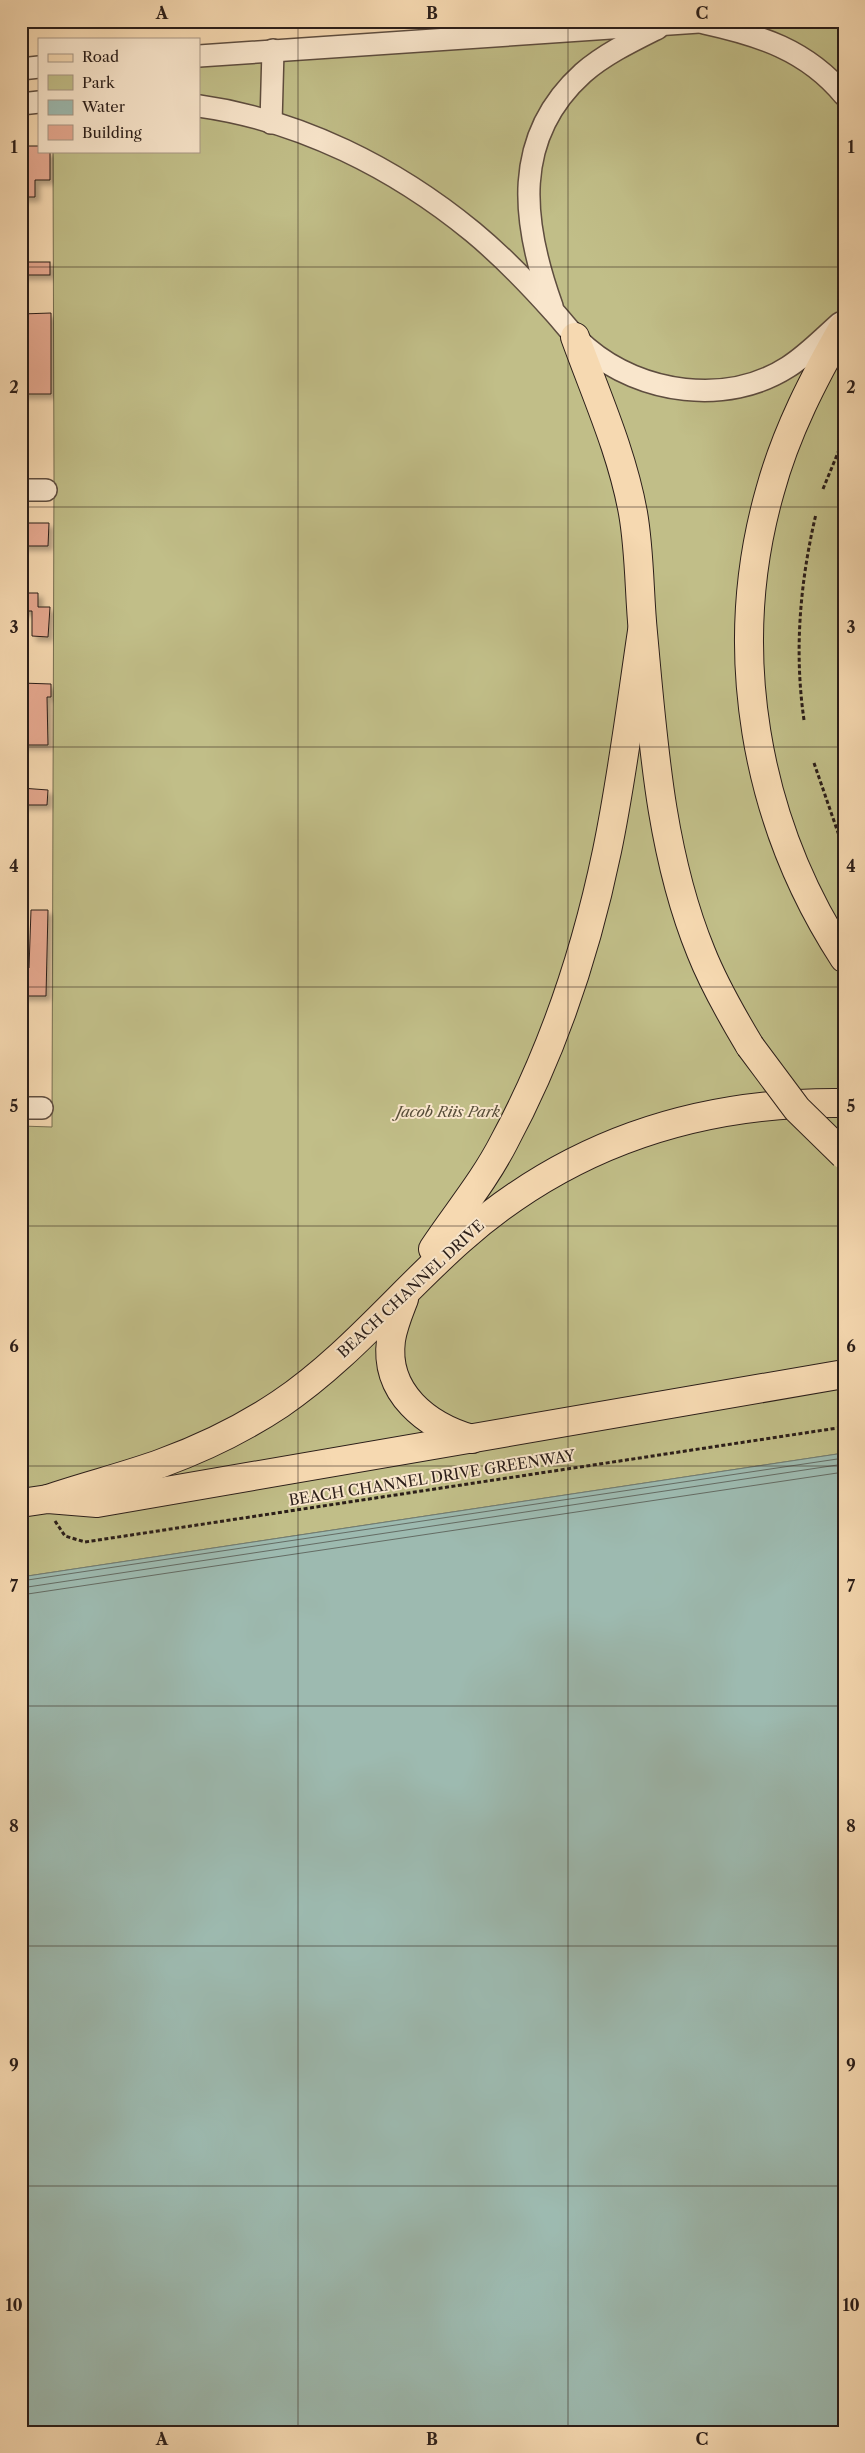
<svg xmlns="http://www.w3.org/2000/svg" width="865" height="2453" font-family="'Libre Caslon Text',serif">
<defs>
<filter id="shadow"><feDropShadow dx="4.5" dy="4.5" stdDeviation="2.5" flood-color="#0004"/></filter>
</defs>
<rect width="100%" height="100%" fill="#f6d9b1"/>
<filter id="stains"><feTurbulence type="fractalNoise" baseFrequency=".004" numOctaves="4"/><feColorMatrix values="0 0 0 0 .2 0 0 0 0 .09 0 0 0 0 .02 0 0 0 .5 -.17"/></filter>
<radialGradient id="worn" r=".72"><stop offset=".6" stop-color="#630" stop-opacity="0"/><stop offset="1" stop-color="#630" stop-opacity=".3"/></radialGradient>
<path fill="#c1be88" stroke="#766e50" d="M487,21H844V1453L21,1577V1126L52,1127L54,476L53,151H199V56L488,36Z"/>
<path fill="#9dbab0" stroke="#6f7c74" d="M844,1453V2432H21V1577Z"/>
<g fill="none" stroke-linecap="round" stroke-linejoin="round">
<g stroke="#646c64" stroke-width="1">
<path d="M21,1581L844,1458"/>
<path d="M21,1588L844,1464"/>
<path d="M21,1595L844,1472"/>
</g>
</g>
<g fill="#e6a990" stroke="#2b1e19" filter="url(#shadow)">
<path d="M21,146H39V151H50V180H35V197H21Z"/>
<rect x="21" y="262" width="29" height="13"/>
<path d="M51,313V394H21V314Z"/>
<path d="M21,523H49L48,546H21Z"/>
<path d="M21,593H38V607H50L48,637L32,636V611H21Z"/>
<path d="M21,683L51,684V697H47L48,745H21Z"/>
<path d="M21,788L48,790L47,805H21Z"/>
<path d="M31,910H48L46,996H21V967L29,968Z"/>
</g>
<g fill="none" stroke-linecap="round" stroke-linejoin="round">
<g stroke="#5e4d3f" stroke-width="24">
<g id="minor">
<path d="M704,23C759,35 807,50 844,95"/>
<path d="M199,56L714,21"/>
<path d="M21,69L39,67"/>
<path d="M21,104L39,102"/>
<path d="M199,106C300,120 395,168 473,232C502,256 529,284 554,312C565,324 574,337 587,348C641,394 727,406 788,367C807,355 823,338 840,323"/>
<path d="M271,123L273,50"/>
<path d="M552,306C522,223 511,138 583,73C605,54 632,41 658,28"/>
<path d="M21,490H46"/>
<path d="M21,1108H42"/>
</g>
</g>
<g stroke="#2b1e19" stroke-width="30">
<g id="major">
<path d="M844,326C814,378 786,432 770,491C725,649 754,820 844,958"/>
<path d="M575,337C596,395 622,452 633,513C640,553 639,593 643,633C653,740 660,852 701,952C714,985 732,1016 750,1046"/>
<path d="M433,1249C457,1213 484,1181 504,1142C553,1051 586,952 607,851C622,779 631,705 642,631"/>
<path d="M404,1299C399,1312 393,1326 391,1340C384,1393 427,1426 472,1439"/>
<path d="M48,1499C85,1486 124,1477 162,1463C203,1448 244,1428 280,1404C348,1358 399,1294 460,1240C569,1143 700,1101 844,1103"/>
<path d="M21,1503L48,1499L97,1503L844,1374"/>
</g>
</g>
<g stroke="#2b1e19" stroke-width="3" stroke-dasharray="4 2.5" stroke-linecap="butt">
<path d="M823,489L844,438"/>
<path d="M804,720C794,651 800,582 816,514"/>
<path d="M814,763L844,850"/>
<path d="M55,1521L65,1536L85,1542L844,1427"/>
</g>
<use href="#minor" stroke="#f9e6cc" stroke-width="21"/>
<use href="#major" stroke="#f6d9b1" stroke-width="28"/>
<g stroke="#2b1e19" stroke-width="30" stroke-linecap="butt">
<path id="major-bridge" d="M750,1046L797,1109L844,1155"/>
</g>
<use href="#major-bridge" stroke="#f6d9b1" stroke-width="28"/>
</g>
<path fill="none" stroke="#2b1e19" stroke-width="1" stroke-opacity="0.55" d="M298,21V2432M568,21V2432M21,267H844M21,507H844M21,747H844M21,987H844M21,1226H844M21,1466H844M21,1706H844M21,1946H844M21,2186H844"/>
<g text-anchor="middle" stroke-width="4" stroke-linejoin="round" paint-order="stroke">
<g font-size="15" font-style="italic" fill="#584e3a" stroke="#f9e6cc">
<text x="448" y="1117">Jacob Riis Park</text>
</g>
<g font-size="15" fill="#2b1e19" stroke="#f9e6cc">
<text transform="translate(411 1289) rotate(-43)" y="5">BEACH CHANNEL DRIVE</text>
<text transform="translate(432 1478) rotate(-9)" y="5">BEACH CHANNEL DRIVE GREENWAY</text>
</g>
</g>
<rect width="865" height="2453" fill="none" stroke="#f6d9b1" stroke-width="55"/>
<rect x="38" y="38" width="162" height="115" fill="#f9e6cc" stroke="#a79684"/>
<rect x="48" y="54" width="25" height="8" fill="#f6d9b1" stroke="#a79684"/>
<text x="82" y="62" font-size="15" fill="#2b1e19">Road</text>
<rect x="48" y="75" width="25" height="15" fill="#c1be88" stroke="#a79684"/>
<text x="82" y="88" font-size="15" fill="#2b1e19">Park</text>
<rect x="48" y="100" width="25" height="15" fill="#9dbab0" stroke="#a79684"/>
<text x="82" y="112" font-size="15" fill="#2b1e19">Water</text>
<rect x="48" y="125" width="25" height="15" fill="#e6a990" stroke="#a79684"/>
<text x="82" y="138" font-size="15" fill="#2b1e19">Building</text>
<rect x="28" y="28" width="810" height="2398" fill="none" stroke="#2b1e19" stroke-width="2"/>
<g font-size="16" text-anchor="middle" font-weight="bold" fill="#2b1e19">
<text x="162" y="19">A</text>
<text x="432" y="19">B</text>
<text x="702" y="19">C</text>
<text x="14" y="153">1</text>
<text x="851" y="153">1</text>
<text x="14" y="393">2</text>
<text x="851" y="393">2</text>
<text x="14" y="633">3</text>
<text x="851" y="633">3</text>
<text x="14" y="872">4</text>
<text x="851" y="872">4</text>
<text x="14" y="1112">5</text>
<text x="851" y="1112">5</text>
<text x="14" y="1352">6</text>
<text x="851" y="1352">6</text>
<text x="14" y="1592">7</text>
<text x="851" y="1592">7</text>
<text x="14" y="1832">8</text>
<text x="851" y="1832">8</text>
<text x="14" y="2071">9</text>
<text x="851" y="2071">9</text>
<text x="14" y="2311">10</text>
<text x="851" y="2311">10</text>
<text x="162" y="2445">A</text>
<text x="432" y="2445">B</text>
<text x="702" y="2445">C</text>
</g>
<rect width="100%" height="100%" filter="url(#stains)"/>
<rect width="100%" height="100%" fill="url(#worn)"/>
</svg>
